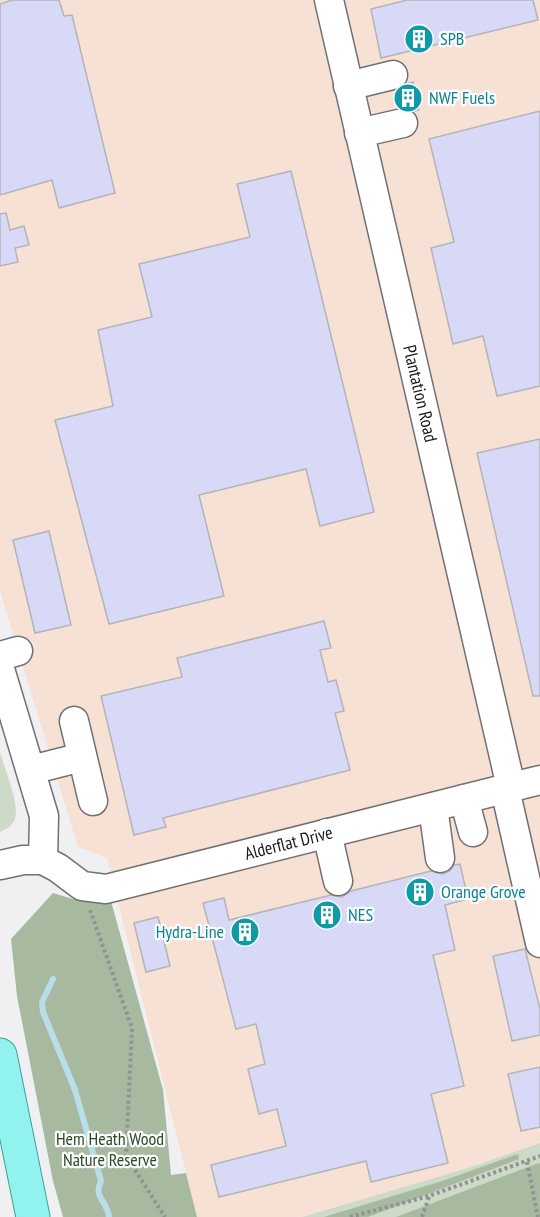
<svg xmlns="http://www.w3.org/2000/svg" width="540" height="1217" font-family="'PT Sans Narrow',sans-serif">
<rect width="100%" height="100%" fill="#f0eff2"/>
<path fill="#f7e1d5" d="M0,0H540V1143L468,1168L302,1217H197L107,858L78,847L0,591Z"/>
<g fill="#ccdac7">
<path d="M0,752C4,768 20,804 15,819C12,826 6,829 0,832Z"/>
<path d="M540,1143V1217H302L468,1168Z"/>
</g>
<g fill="#a7baa0">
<path d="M53,893L76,900L111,901L163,1090L171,1175L186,1173L197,1217H63L53,1181L17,996L11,939Z"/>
<path d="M518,1154L519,1159L368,1217H324L442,1181Z"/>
<path d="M540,1163V1217H396L536,1164Z"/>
</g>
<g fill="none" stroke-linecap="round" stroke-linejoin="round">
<path stroke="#b9dee9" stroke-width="6" d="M53,979L42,1002L43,1012L75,1090L101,1181C93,1198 107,1200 109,1217"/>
</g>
<g fill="#d8d9f7" stroke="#b4b4b7" stroke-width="1.5">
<path d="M12,0H59L64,16L72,15L115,193L59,208L52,180L0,195V4Z"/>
<path d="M407,0H533L538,20L381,58L371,9Z"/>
<path d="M413,82L419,110L415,111L408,107H401L397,91L406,84Z"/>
<path d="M540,111V386L497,396L483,336L453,344L431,248L454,242L429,139Z"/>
<path d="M291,171L374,512L320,526L306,469L199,495L224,596L109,624L55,420L113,406L98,330L152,317L139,264L250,237L237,184Z"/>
<path d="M6,213L10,230L24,226L29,245L15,248L18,262L0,266V214Z"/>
<path d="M540,439V696H533L477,453Z"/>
<path d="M49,531L71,625L35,633L13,540Z"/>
<path d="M324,621L331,648L320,650L328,682L336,680L344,711L335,713L350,770L163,818L166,827L134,835L101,696L182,677L177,658Z"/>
<path d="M460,864L468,899L445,905L455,950L433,955L464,1086L431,1094L448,1163L371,1182L366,1161L219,1197L211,1165L286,1146L277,1109L259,1114L248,1069L265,1064L256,1024L236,1029L203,903L224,898L229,920L331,895L342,897L351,891L431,871L443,874L450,871L454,865Z"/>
<path d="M158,917L170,966L146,972L134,923Z"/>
<path d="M525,949L540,1009V1035L512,1041L493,956Z"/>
<path d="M540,1067V1127L521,1131L508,1074Z"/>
</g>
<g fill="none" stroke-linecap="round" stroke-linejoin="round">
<g stroke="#717072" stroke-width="31">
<g id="minor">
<path id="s1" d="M329,0L511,787"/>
<path d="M348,86L393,75"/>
<path d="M359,133L403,123"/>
<path d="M0,656L18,651"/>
<path d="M0,669L44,816L43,860"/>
<path d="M74,721L93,801"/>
<path d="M31,770L82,757"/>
<path d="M505,789L540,943"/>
<path d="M464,799L473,832"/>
<path d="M433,807L440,858"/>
<path d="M327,833L338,881"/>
<path id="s2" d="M0,865L23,860H43L58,868L82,886L106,889L540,780"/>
</g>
</g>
<g stroke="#39a29c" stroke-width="35">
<path id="major" d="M0,1055L33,1217"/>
</g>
<g stroke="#929193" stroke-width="4" stroke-dasharray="3 3" stroke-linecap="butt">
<path d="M90,910L132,1028L126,1156L165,1217"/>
<path d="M527,1162L538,1217"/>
<path d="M350,1217L429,1196L540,1156"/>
<path d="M422,1217L429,1197"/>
</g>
<use href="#minor" stroke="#fff" stroke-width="28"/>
<use href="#major" stroke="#92f3ee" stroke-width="33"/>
</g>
<defs>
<g id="building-disc" transform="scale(1.5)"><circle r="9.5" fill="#0f9aa8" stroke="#fdfdff"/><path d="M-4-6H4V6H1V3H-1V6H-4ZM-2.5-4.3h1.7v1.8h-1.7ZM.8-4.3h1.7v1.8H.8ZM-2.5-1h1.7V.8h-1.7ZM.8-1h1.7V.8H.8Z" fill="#fff"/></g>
</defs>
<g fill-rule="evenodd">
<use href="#building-disc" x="419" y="39"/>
<use href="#building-disc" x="408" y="98"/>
<use href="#building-disc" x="420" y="892"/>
<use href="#building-disc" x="327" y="915"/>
<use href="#building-disc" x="245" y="932"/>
</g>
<g text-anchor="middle" stroke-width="4.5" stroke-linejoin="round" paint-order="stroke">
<g font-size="18" fill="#0d838f" stroke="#fdfdff" text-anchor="start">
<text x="440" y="45">SPB</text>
<text x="429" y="104">NWF Fuels</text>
<text x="441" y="898">Orange Grove</text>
<text x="348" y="921">NES</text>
<text x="224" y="938" text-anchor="end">Hydra-Line</text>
</g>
<g font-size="18" fill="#1a191a" stroke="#fdfdff">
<text dy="6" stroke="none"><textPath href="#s1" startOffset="404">Plantation Road</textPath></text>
<text dy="6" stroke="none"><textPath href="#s2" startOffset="303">Alderflat Drive</textPath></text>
</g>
<g font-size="18" fill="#2e4a22" stroke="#fdfdff">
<text x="110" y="1145">Hem Heath Wood<tspan x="110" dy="21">Nature Reserve</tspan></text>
</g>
</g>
</svg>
